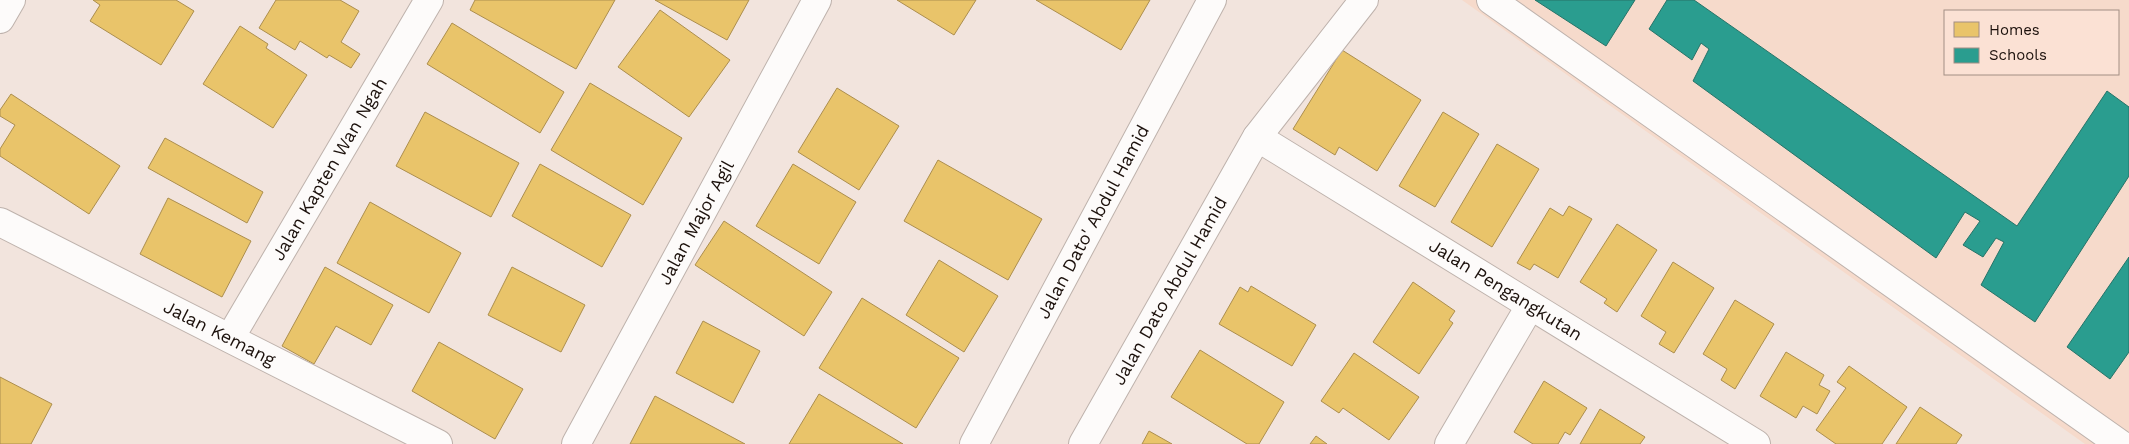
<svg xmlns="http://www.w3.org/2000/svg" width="2129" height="444" font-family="'Work Sans',sans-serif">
<rect width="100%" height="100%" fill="#f2e4dd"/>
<path fill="#f6dacb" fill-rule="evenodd" d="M1462,0H2129V444H2085ZM1945,11H2118V74H1945Z"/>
<g fill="#e9c46a" stroke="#ac8e4e">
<path d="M93,0H176L194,11L161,65L90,21L100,5Z"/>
<path d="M276,0H340L359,11L341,42L360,54L351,68L329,55L327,58L300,41L295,50L259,28Z"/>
<path d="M475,0H615L576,69L470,10Z"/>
<path d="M655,0H749L727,40Z"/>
<path d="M897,0H976L954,35Z"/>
<path d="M1036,0H1150L1121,50Z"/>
<path d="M660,10L730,60L689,117L618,67Z"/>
<path d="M452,23L564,92L540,133L427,64Z"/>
<path d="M240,26L268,44L266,48L307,75L273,128L203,84Z"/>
<path d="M1342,50L1421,100L1377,171L1339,147L1335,155L1293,129Z"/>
<path d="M590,83L682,138L643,205L551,150Z"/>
<path d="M837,88L899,126L859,190L798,152Z"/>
<path d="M11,94L120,166L89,214L0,156V149L15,125L0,116V110Z"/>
<path d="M425,112L519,163L491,217L396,166Z"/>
<path d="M1443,112L1479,134L1435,207L1399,186Z"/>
<path d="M165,138L263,192L247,223L148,168Z"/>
<path d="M1497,144L1539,169L1492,247L1451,222Z"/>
<path d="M938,160L1042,219L1008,280L904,221Z"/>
<path d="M540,164L631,215L602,267L512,216Z"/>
<path d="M793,164L856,202L819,264L756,226Z"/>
<path d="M168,198L251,241L222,297L140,254Z"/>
<path d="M370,202L461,253L429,313L337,263Z"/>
<path d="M1569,206L1592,219L1558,278L1534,264L1530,270L1517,263L1550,208L1563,216Z"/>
<path d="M724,221L832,292L804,336L695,265Z"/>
<path d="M1617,224L1657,250L1617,312L1604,303L1607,299L1580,282Z"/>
<path d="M939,260L998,296L964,352L906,315Z"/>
<path d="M1673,262L1714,288L1674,353L1659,344L1666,332L1641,316Z"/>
<path d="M325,267L393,305L371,345L336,326L314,364L282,346Z"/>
<path d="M512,267L585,305L561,352L488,315Z"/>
<path d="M1413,282L1455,311L1449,320L1453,323L1419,374L1373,342Z"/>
<path d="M1251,286L1316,325L1292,366L1219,324L1240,287L1248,292Z"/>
<path d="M862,298L959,358L916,428L819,368Z"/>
<path d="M1735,300L1774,324L1735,389L1721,380L1727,369L1703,354Z"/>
<path d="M703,321L760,351L733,403L676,373Z"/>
<path d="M439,342L523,389L495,439L412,391Z"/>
<path d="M1200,350L1284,402L1259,444H1247L1171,397Z"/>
<path d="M1786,352L1824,375L1819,385L1830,391L1817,414L1803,406L1796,418L1760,396Z"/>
<path d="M1354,353L1419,397L1389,440L1343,408L1339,413L1321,401Z"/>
<path d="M1849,366L1907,407L1882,444H1836L1816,430L1846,388L1837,382Z"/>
<path d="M0,377L52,404L31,444H0Z"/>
<path d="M1544,381L1587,408L1570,435L1565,432L1558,444H1533L1514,432Z"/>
<path d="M819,394L903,444H789Z"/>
<path d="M655,396L745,444H630Z"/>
<path d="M1920,407L1962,435L1956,444H1896Z"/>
<path d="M1600,409L1645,437L1640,444H1580Z"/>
<path d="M1149,431L1172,444H1142Z"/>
<path d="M1316,436L1327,444H1310Z"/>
</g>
<g fill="#2a9d8f" stroke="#267368">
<path d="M1535,0H1635L1606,46Z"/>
<path d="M1667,0H1694L2017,226L2107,91L2129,107V176L2035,322L1981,285L2004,242L1996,238L1983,257L1963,245L1980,221L1965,212L1936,258L1693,81L1709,49L1701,43L1692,60L1649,29Z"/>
<path d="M2129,257V352L2110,379L2067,347Z"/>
</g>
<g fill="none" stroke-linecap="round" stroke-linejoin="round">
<g stroke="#beb2ac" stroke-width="30">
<g id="minor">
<path d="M1491,0L2120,444"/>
<path d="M0,19L11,0"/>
<path id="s1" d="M1257,137L1756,444"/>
<path id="s2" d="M0,222L438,444"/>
<path id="s3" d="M230,338L429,0"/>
<path id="s4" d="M576,444L817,0"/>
<path id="s5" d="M974,444L1212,0"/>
<path id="s6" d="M1083,444L1257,137L1364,0"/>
<path d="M1449,444L1530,306"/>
</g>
</g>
<use href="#minor" stroke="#fdfbfa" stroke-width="28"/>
</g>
<g text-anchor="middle" stroke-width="5" stroke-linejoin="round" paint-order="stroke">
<g font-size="18" fill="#1c110c" stroke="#fbe1d4">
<text dy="6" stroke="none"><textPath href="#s3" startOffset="196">Jalan Kapten Wan Ngah</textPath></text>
<text dy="6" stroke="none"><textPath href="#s4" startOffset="252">Jalan Major Agil</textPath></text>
<text dy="6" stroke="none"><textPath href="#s5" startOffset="252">Jalan Dato' Abdul Hamid</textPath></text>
<text dy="6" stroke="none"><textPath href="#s6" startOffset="176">Jalan Dato Abdul Hamid</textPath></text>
<text dy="6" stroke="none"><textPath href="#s1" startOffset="292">Jalan Pengangkutan</textPath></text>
<text dy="6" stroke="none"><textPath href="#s2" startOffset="246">Jalan Kemang</textPath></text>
</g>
</g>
<rect x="1944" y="10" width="175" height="65" fill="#fbe1d4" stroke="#a28e84"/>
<rect x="1954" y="22" width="25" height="15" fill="#e9c46a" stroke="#a28e84"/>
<text x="1989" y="35" font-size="15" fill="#1c110c">Homes</text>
<rect x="1954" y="48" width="25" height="15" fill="#2a9d8f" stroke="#a28e84"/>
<text x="1989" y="60" font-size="15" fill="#1c110c">Schools</text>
</svg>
